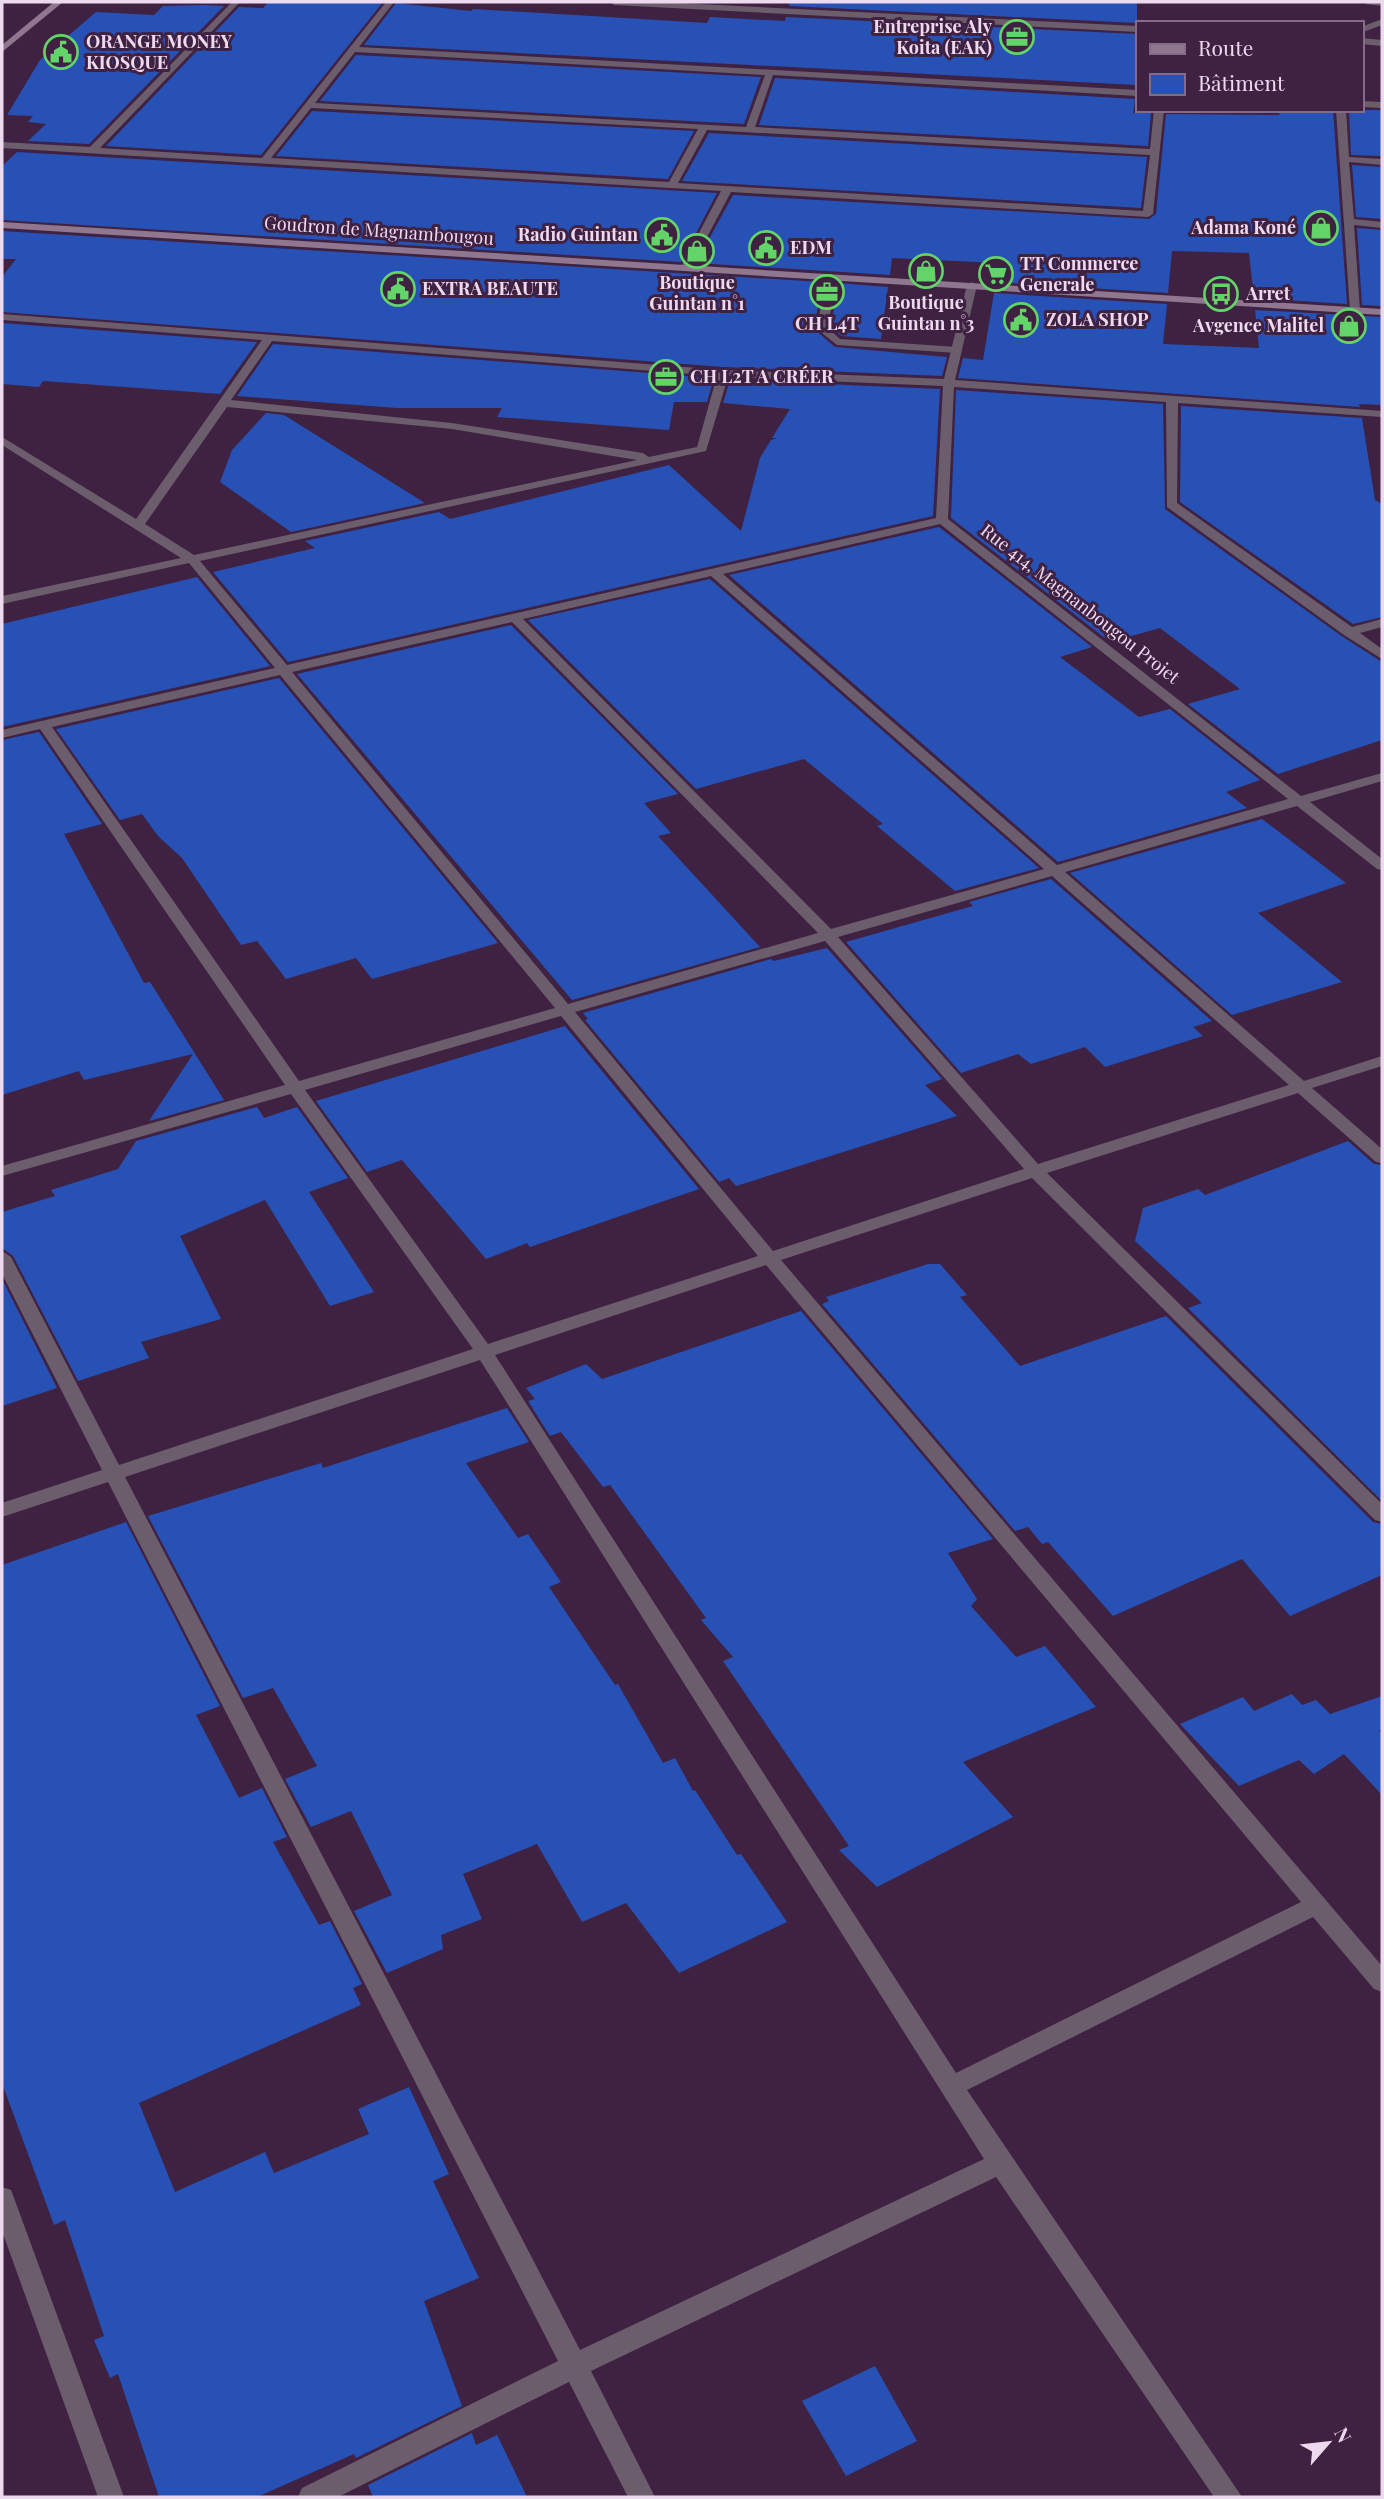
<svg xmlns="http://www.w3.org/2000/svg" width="1384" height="2499" font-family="'Playfair Display',serif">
<rect width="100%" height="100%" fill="#3f2142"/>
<g fill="#2851b6">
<path d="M268,2H383L261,155L106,146L239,7L263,8Z"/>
<path d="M790,2H1137V23L789,6Z"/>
<path d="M396,3L471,11L473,9L707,23L710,17L785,21L786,17L1137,34V85L364,45Z"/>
<path d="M204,5L224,6L89,144L28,141L46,124L28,122L33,116L7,115L40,60L96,12L154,15L163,6Z"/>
<path d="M356,55L761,77L744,124L320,101Z"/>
<path d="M775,78L1135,99L1133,113H1151L1148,146L759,125Z"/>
<path d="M1277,110H1333L1347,304L1254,298L1249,253L1172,251L1168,293L996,282L999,263L892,258L890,275L696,263L733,195L1149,219L1156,214L1166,114L1280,115Z"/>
<path d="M1349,110H1382V156L1351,155Z"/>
<path d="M312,111L694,131L668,179L276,156Z"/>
<path d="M709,133L1147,157L1141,208L682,181Z"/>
<path d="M17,152L717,193L681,262L2,220V166Z"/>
<path d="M1352,165L1382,167V219L1356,217Z"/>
<path d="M1357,228L1382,230V306L1362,305Z"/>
<path d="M2,231L822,282L814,329L835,347L947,357L942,376L723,367L2,312V277L16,259H2Z"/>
<path d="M838,283L888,287L881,339L841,336L831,327Z"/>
<path d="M994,293L1167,304L1163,344L1259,348L1255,310L1382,317V405L1359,404L1360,407L958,378L963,358L983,360Z"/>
<path d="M2,323L257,342L220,394L43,381L39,387L2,384Z"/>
<path d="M273,344L714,378L707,402H674L669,430L497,417L502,408H397L237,396Z"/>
<path d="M730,380L940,389L933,516L288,662L213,572L315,548L305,541L439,512L450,519L669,465L741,531L760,458L771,440L778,438H772L790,409L723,403Z"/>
<path d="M956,390L1163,404L1165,509L1343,637L1382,662V740L1278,774L1188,704L1240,689L1160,628L1110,642L951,518Z"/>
<path d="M1181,406L1362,418L1375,500L1382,504V617L1353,624L1180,502Z"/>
<path d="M266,413L284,415L425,503L291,532L220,482L232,450Z"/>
<path d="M939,527L1092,647L1060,657L1139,717L1170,709L1260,780L1226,792L1247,808L1058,862L729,575Z"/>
<path d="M197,577L270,666L2,727V624Z"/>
<path d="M710,579L1039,868L955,891L877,826L883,824L804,759L696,789L528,620Z"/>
<path d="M511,625L678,794L644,803L671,833L658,836L760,947L572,1000L297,674Z"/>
<path d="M279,678L498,943L372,979L356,958L286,979L257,941L241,945L182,858L158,836L142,814L120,820L56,729Z"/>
<path d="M39,732L102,824L64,834L144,983L150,982L224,1100L149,1121L193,1054L84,1080L79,1071L2,1095V740Z"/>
<path d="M1262,819L1346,883L1258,913L1342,982L1232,1015L1070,873Z"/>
<path d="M1051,879L1212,1021L1193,1027L1203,1036L1105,1067L1085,1047L1031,1064L1018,1054L961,1073L846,942L973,906L969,902Z"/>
<path d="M827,948L942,1079L925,1085L957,1116L736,1186L729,1178L719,1182L585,1020L588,1019L583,1013L771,959L774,961Z"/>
<path d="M565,1026L699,1189L530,1247L527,1243L486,1259L402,1160L367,1172L316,1101Z"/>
<path d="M257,1107L264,1118L297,1107L348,1178L309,1192L374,1292L330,1306L265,1200L180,1236L221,1319L141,1342L149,1358L78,1381L13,1256L2,1248V1212L55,1196L51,1190L118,1169L136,1141Z"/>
<path d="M1348,1141L1374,1164L1382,1165V1501L1188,1308L1202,1303L1135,1241L1143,1208L1198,1189L1205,1195Z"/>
<path d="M928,1264H940L967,1295L960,1297L1020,1366L1166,1316L1373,1522L1382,1524V1575L1290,1616L1242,1559L1113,1616L1048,1542L1042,1544L1028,1527L1015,1531L822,1304L829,1301L826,1297Z"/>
<path d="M2,1279L57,1388L2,1406Z"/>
<path d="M801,1311L993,1539L948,1553L977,1599L971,1606L1016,1657L1045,1646L1096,1707L963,1762L1013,1817L877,1887L839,1850L849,1846L723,1661L733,1657L701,1620L706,1618L610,1485L603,1487L561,1432L550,1436L528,1401L535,1399L526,1388L586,1364L602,1379Z"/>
<path d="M507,1408L529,1442L466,1463L518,1538L528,1534L561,1582L549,1587L615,1685L618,1684L663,1763L675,1758L693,1791L695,1790L737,1855L741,1854L787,1922L679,1973L626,1903L582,1922L537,1844L463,1874L482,1919L441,1935L443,1949L387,1973L354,1911L392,1895L351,1811L311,1827L285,1779L317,1766L273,1688L243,1698L148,1516L321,1463L323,1468Z"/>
<path d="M126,1522L220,1706L196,1715L239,1798L262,1788L287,1837L273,1842L319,1925L330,1921L362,1984L353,1988L361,2005L139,2103L175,2192L265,2152L274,2173L369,2134L358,2109L409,2087L449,2174L433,2181L479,2278L424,2301L462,2406L356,2458L354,2454L257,2497H159L118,2374L110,2378L94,2340L104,2336L65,2220L54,2225L2,2083V1565Z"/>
<path d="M1292,1694L1302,1705L1316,1700L1330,1714L1382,1696V1729L1379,1731L1382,1734V1795L1344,1754L1314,1774L1299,1760L1239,1786L1180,1724L1243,1697L1254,1711Z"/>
<path d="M875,2366L917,2441L846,2476L802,2401Z"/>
<path d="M472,2433L476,2445L497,2435L527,2497H373L368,2485Z"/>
</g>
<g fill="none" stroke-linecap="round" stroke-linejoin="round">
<path fill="#6c5d6d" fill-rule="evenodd" d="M831,274L836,277L828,328L840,339L957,347L962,350L957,353L837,345L817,329L826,277Z"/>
<g fill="#6c5d6d" fill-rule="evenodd">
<path d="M232,2H240L100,148L262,158L386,2H394L359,47L1137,90V96L773,75L755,127L1150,149L1154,110H1164L1153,214L1148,217L731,192L691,267L686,270L681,267L721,191L2,148V142L90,147ZM355,52L765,75L746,127L315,103ZM311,108L698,129L669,182L271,158ZM707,130L1150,155L1143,211L678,183Z"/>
<path d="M610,2H658L1137,26V32L614,5Z"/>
<path d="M1365,2H1382V6L1366,4Z"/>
<path d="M1382,19V25L1361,33V27Z"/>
<path d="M1361,38L1382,40V46L1361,44Z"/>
<path d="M1361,101L1382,102V108L1361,107Z"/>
<path d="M1336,110H1346L1349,157L1382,159V165L1349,162L1354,219L1382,222V228L1354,225L1360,310L1355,313L1350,310Z"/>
<path d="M972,282L977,285L955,380L1382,411V417L1178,403L1177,503L1352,627L1382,619V627L1360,633L1382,649V659L1344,635L1167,507L1166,402L954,387L948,519L1301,796L1382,773V781L1310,802L1382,859V870L1377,869L1297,806L1065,872L1304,1081L1382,1056V1066L1312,1088L1382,1149V1163L1376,1162L1298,1093L1047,1173L1382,1504V1522L1375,1520L1032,1178L781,1260L1382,1966V1992L1374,1989L1313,1917L967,2090L1242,2497H1214L996,2177L591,2371L655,2497H628L569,2382L338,2497H298L302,2488L558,2361L108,1482L2,1517V1503L102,1470L2,1274V1251L11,1257L119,1465L473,1349L291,1094L2,1176V1166L285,1085L40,729L2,738V730L275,668L189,563L2,604V596L181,558L2,445V437L136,519L262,340L2,320V314L723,370L944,379L967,285ZM272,341L717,376L697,447L649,457L643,453L452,423L231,400ZM728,377L943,386L936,518L287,665L200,561L706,451ZM227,407L452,429L637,460L194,555L145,524ZM940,524L1288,799L1057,865L723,574ZM711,576L1044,869L831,929L523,619ZM512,622L818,933L568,1004L292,672ZM280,675L555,1008L299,1081L52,727ZM1052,876L1289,1085L1038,1164L838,937ZM825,941L1024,1169L773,1251L575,1012ZM561,1016L758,1256L488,1344L305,1090ZM766,1265L1301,1902L956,2073L495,1355ZM480,1360L984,2159L580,2350L125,1477Z"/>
<path d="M2,2187L11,2190L14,2198L124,2497H98L2,2231Z"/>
</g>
<g fill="#8f7790" fill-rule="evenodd">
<path d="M54,2H63L2,52V45Z"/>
<path d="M2,222L1382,309V315L2,228Z"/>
</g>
</g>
<defs>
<g id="office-ring" transform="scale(1.75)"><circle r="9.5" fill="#3f2142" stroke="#63d468" stroke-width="1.5"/><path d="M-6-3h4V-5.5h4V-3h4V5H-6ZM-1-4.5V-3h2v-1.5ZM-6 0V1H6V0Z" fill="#63d468"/></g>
<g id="civic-ring" transform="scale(1.75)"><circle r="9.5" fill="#3f2142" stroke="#63d468" stroke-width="1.5"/><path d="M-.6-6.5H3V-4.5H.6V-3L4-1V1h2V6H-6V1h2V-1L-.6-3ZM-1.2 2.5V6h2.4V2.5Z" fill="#63d468"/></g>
<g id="shop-ring" transform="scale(1.75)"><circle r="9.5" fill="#3f2142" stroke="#63d468" stroke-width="1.5"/><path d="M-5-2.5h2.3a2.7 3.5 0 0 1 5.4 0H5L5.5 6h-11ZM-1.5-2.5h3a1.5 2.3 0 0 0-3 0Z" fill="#63d468"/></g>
<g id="supermarket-ring" transform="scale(1.75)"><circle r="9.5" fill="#3f2142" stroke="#63d468" stroke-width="1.5"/><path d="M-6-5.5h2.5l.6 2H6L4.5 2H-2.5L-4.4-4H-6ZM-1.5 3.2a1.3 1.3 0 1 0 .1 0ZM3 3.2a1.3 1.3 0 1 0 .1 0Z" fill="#63d468"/></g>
<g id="bus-ring" transform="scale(1.75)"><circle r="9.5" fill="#3f2142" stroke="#63d468" stroke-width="1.5"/><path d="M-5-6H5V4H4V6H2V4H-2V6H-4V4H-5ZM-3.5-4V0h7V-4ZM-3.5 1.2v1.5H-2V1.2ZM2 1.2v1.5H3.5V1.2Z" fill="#63d468"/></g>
</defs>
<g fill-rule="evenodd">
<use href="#office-ring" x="1017" y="37"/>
<use href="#civic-ring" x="61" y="52"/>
<use href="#shop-ring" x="1321" y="228"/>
<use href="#civic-ring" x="662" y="235"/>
<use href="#civic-ring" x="766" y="248"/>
<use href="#shop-ring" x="697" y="251"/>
<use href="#shop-ring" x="926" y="271"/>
<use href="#supermarket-ring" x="996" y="274"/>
<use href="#civic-ring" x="398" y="289"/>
<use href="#office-ring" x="827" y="292"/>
<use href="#bus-ring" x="1221" y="294"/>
<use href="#civic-ring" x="1021" y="320"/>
<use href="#shop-ring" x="1349" y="326"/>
<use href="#office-ring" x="666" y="377"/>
</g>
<g text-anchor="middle" stroke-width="6" stroke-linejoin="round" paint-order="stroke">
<g font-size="18" font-weight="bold" fill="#eedaef" stroke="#3f2142" text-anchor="start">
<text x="992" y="33" text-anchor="end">Entreprise Aly<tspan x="992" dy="21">Koita (EAK)</tspan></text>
<text x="86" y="48">ORANGE MONEY<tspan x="86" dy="21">KIOSQUE</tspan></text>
<text x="1296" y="234" text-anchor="end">Adama Koné</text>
<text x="638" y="241" text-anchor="end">Radio Guintan</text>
<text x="790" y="254">EDM</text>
<text x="1020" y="270">TT Commerce<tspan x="1020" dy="21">Generale</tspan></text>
<text x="697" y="289" text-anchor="middle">Boutique<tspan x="697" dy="21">Guintan n°1</tspan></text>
<text x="422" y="295">EXTRA BEAUTE</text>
<text x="1246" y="300">Arret</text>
<text x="926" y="309" text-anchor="middle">Boutique<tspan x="926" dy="21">Guintan n°3</tspan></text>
<text x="1046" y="326">ZOLA SHOP</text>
<text x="827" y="330" text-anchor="middle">CH L4T</text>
<text x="1324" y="332" text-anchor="end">Avgence Malitel</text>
<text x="690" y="383">CH L2T A CRÉER</text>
</g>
<g font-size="18" fill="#eedaef" stroke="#3f2142">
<text transform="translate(379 231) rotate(4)" y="6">Goudron de Magnambougou</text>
<text transform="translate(1080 604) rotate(38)" y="6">Rue 414, Magnanbougou Projet</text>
</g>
</g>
<rect width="1384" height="2499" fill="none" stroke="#eedaef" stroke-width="7"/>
<rect x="1136" y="21" width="228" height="91" fill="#3f2142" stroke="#856b87" stroke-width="2"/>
<rect x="1150" y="44" width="35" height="10" fill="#8f7790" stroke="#856b87" stroke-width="2"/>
<text x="1198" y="56" font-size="21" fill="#eedaef">Route</text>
<rect x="1150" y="74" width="35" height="21" fill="#2851b6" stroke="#856b87" stroke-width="2"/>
<text x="1198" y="91" font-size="21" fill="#eedaef">Bâtiment</text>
<g transform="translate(1328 2443) rotate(62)" stroke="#3f2142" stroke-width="5" paint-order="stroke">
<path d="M0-5L12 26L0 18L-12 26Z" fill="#eedaef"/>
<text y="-10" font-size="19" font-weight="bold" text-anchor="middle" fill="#eedaef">N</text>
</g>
</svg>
